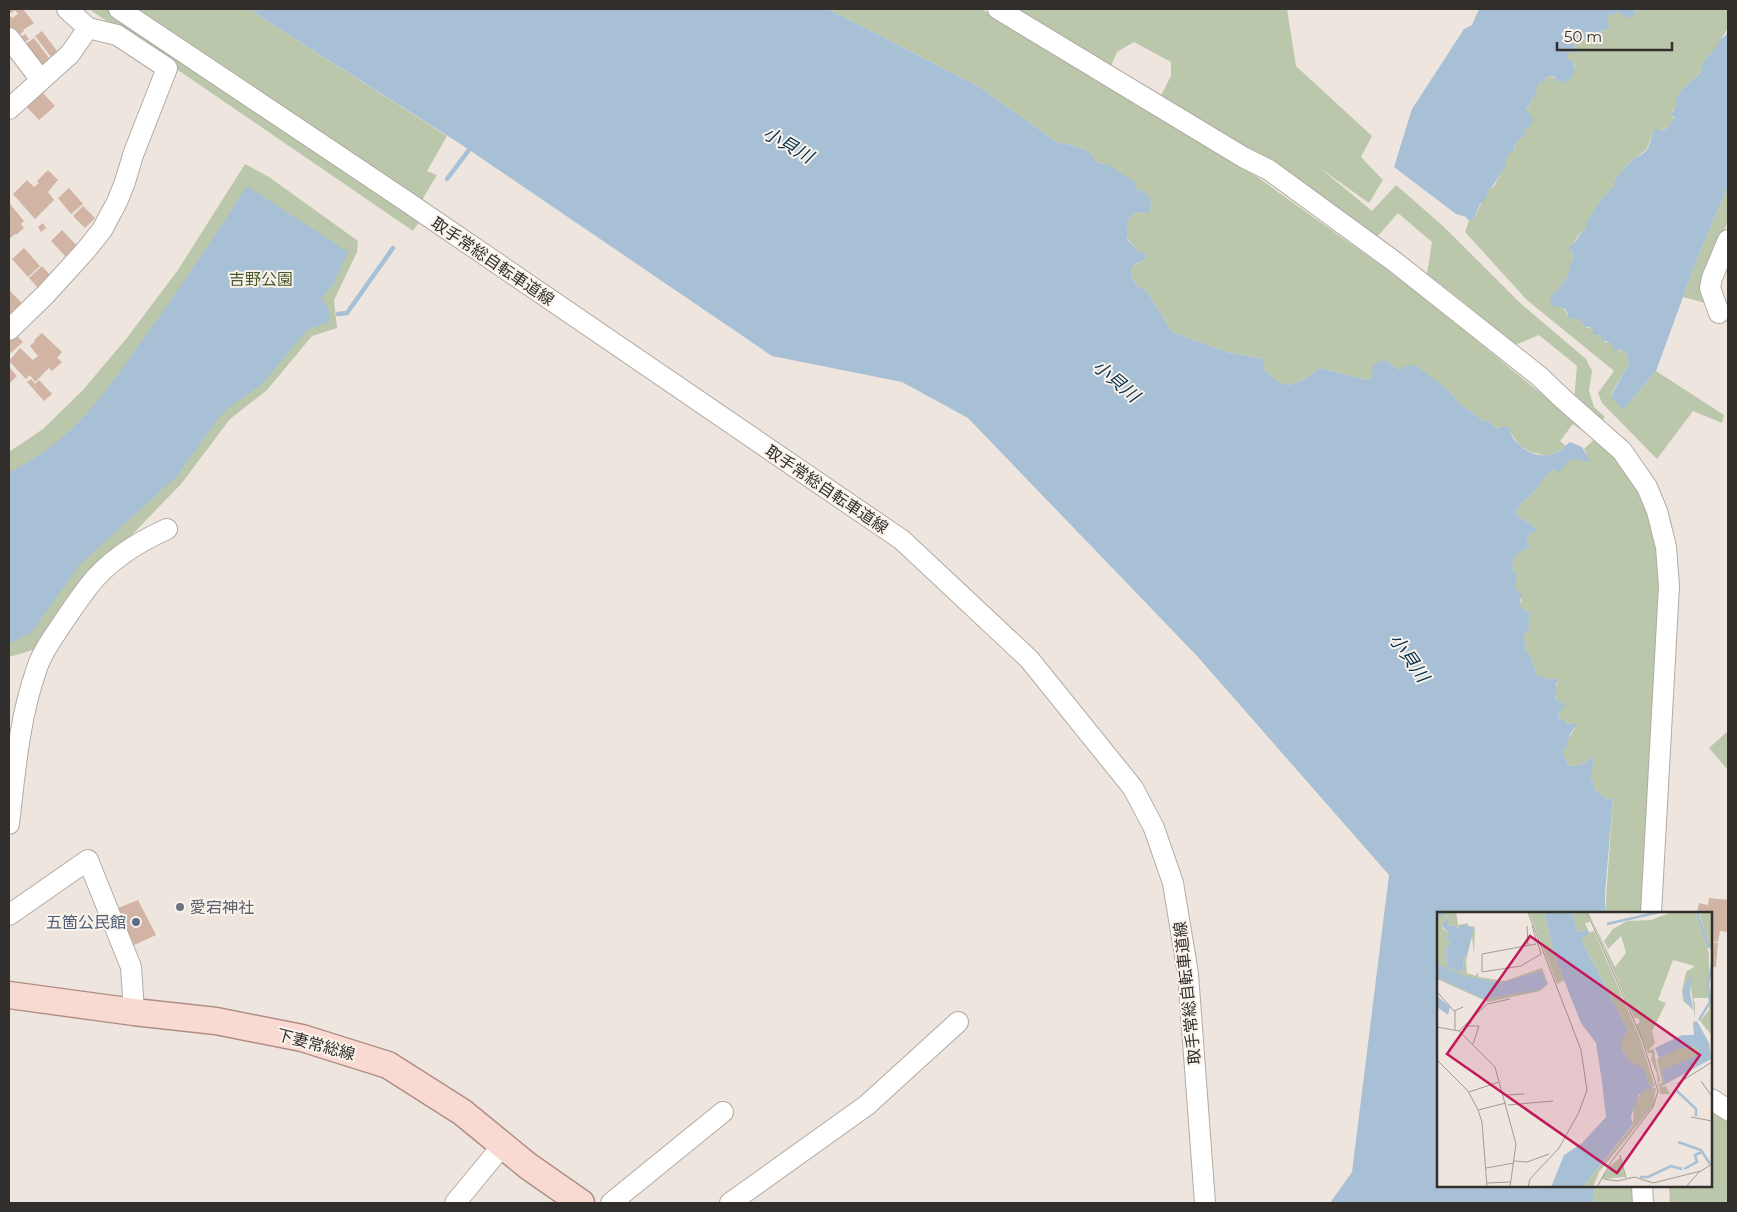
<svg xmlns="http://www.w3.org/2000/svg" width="1737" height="1212" font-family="Montserrat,'Noto Sans JP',sans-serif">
<rect width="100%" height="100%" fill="#ede5de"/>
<g fill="#bbc7ab">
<path d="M89,9H109L420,221L413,231Z"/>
<path d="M125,9H251L259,16L447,136L427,171L437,175L419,205Z"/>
<path d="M828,9H982L1246,169L1414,289L1555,405L1590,429L1587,434L1573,424L1560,441L1566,446L1556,453L1547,456L1531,452L1520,446L1510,432L1482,422L1478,416L1462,406L1446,388L1400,370L1387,361L1372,370L1373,373L1371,378L1367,380L1320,368C1296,385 1286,394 1264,369V359L1227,352L1172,332L1146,290L1137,286L1131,276L1132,267L1139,263L1138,251L1127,238V222L1136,212L1150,213L1151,199L1144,191L1137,190L1107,164L1098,163C1095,160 1093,156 1090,153C1085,147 1066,143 1058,143L978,86Z"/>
<path d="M1012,9H1287L1296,66L1372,136L1361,157L1383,180L1369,203L1320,168L1372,211L1396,185L1443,226L1519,302L1586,359L1592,371L1589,391L1594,407L1605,417L1599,423L1574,401L1577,366L1539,335L1515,345L1465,303L1427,274L1432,242L1398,213L1377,237L1255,151H1244L1159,99L1171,76V62L1134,42L1117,52L1110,68Z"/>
<path d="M1637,9H1728C1728,22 1730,31 1719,40L1720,43L1702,64V71L1694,78L1677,108L1672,111C1677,129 1664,128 1652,134C1646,155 1646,149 1631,161C1624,166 1622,174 1615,179V185L1602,198L1587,223V227C1579,232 1573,243 1569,252L1572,251L1574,258L1572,260C1568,279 1564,284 1550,297C1556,303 1568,309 1568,318L1570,319H1579L1585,327C1593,328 1600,335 1605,342H1609L1615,347L1619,349L1627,355L1629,363L1611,395L1623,410L1656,371L1724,415L1722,423L1693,411L1657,459L1602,403L1598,393L1614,371L1527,300L1465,232L1469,221L1474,219L1487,191L1495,185L1508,154L1514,150L1516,142L1533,120L1526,109L1529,107L1536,91V86L1541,81L1549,76L1564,81L1574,70L1575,65L1567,58V51L1577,53L1578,51L1573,45L1578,39L1586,38L1595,44L1607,21V16L1619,12L1623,16L1635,14Z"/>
<path d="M245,164L269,177L358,241L357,252L334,300L337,328L312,336L267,390L230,419L181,484L125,542L90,572L33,650L9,657V452L43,429L83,390L126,339L178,270Z"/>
<path d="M1728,186V221L1704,279L1705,303L1683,297L1698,256Z"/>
<path d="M1598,436L1642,492L1658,535L1662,578L1647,913H1605L1613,798L1606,799L1593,788L1595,782L1591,781L1594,756C1585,763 1580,766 1569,766L1563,753C1568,745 1568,736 1575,729L1574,723C1557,726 1558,715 1559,702C1553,696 1553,688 1559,681L1557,679H1547L1536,674L1531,657L1525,650L1526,644L1523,637L1529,629L1530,612L1524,610L1519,606L1522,600L1514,588L1517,574L1513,571C1511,557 1516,553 1529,548L1527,538L1532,533L1531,524L1518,517L1516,511C1521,503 1526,500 1533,493C1543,483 1541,477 1555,469L1559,471L1564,468V464L1572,459L1587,454L1584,449Z"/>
<path d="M1728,731V770L1709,748Z"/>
<path d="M1711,1107L1728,1119V1203H1670L1669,1188L1666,1186H1711Z"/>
<path d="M1595,1186H1633V1203H1593Z"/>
</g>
<g fill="#a7c0d5">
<path d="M251,9H828L978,86L1058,143C1066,143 1084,147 1090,153C1093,156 1095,160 1098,163L1107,164L1135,182L1137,190L1144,191L1151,199L1150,213L1136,212L1127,222V239L1138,251L1148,256L1132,267L1131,276L1137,286L1146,290L1172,332L1227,352L1264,359V369C1286,394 1296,385 1320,368L1367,380L1371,378L1373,373L1370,368L1381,360L1387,361L1400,370L1405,366L1415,365L1446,388L1462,406L1478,416L1482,422L1488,420C1493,426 1497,431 1505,426L1509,427C1511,444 1533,458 1549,455C1558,454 1564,447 1570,442L1582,447L1591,462L1572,459L1565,464L1564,468L1559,472L1555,469C1541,477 1543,483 1533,493C1526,500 1521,503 1516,511L1518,517L1531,524L1537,531L1532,533L1527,538L1529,548C1517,553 1511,557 1513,571L1517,573L1515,588L1521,594L1520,606L1524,610L1530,612L1529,629L1523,637L1526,644L1525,650L1531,657L1536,674L1547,679H1557L1559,681L1556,684L1555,698L1565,706L1558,713L1560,720L1564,719L1567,724L1574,723L1577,725L1570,734L1567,746L1563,753L1569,766C1580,766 1585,763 1594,756L1591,781L1595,782L1593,788L1606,799L1613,798L1605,894V913H1438V1186H1595L1593,1203H1330L1352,1172L1389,875L1197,656L968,418L902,382L772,356L462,145L259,16Z"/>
<path d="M1479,9H1637L1635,14L1629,19L1628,17L1623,16L1619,12L1607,16L1609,29L1601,30L1603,38L1600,46L1586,38L1578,39L1573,45L1578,52L1577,53L1567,52V58C1580,65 1575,77 1565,84L1564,81L1557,82L1555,77L1549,76L1545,78V80L1543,83L1541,81C1537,85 1535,88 1537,93C1531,97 1532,105 1526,109L1534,120L1529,127L1524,131L1525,136C1517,139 1515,143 1514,150C1507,155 1506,158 1506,166C1497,174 1499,182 1487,191V196L1482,203L1480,204L1474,219L1469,221L1466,217L1456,214L1394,167L1412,109L1464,29L1472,25Z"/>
<path d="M1728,29V186L1698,256L1656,371L1623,410L1611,396L1629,363L1627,355L1620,349L1613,352L1614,347L1609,342L1602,340L1600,335H1595L1593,334V330L1589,327H1585L1579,319H1570L1567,317L1568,314L1565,309L1559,306L1556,308C1552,305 1550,303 1550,297C1558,289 1564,284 1568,274C1570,268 1570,262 1574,258L1572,251L1569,252V247C1577,243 1579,232 1587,227L1586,223L1602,198L1615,185L1614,182C1615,179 1629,162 1632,160C1637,156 1645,154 1648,148C1651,142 1651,135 1655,129C1666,133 1670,126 1674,117L1671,113L1677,107L1675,99L1683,89L1702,71V64L1719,43V40L1726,35Z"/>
<path d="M247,186L348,252L334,283L321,298L328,307L330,321L307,330L262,384L228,408L216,421L177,476L79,565L32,632L9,644V472C74,442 106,391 147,334C182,285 215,236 247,186Z"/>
</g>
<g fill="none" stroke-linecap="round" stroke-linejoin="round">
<g stroke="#a7c0d5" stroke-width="4.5">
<path d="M447,179L472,146"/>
<path d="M338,314L347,313L393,248"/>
</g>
</g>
<g fill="#d1b4a4" fill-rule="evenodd">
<path d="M9,9H23L34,23L23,30L24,31L17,37L9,26ZM15,10L18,14L12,18L9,14Z"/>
<path d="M42,31L60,55L54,61L35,36Z"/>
<path d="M25,34L29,39L23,43L19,38Z"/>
<path d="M34,38L52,62L42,70L24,45Z"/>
<path d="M41,91L55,106L39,120L25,105Z"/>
<path d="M48,170L58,180L48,192L54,200L35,219L13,194L27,180L34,187L39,183L37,181Z"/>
<path d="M69,188L83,204L71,214L58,198Z"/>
<path d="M10,204L24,221L21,224L24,228L16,235L15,234L9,239V205Z"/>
<path d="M83,206L95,218L85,228L73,216Z"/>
<path d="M43,223L46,228L41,232L38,227Z"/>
<path d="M62,230L78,247L67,258L51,241Z"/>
<path d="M24,248L40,266L28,277L12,259Z"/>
<path d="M42,266L52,277L38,288L29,278Z"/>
<path d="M9,290L23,304L9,319Z"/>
<path d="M42,333L62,352L57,358L62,362L52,371L49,368L35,382L30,375L26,379L9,361L20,348L33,360L38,356L30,346L35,341L34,340Z"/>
<path d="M15,334L23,342L11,353L9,350V340Z"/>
<path d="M9,367L17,376L9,384Z"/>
<path d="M31,379L35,384L39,380L52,394L44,401L27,382Z"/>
<path d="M1709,898L1728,900V932L1720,931L1718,942L1711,941V913H1697L1699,903L1708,905Z"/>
<path d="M138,900L156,935L132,946L116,909Z"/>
<path d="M1711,942L1718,943L1716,967H1711Z"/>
</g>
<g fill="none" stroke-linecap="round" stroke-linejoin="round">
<g stroke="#b2aba4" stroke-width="22">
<g id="minor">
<path d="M119,9L403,199L902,540L1029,659L1133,788L1154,828L1173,883L1188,974L1205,1203"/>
<path d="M998,9L1243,157L1269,170L1395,262L1539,376L1562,398L1622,451L1647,487L1657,511L1666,547L1669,586L1651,913"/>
<path d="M9,38L41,80"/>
<path d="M9,109L70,54L88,28"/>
<path d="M1719,313L1710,288L1712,278L1728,240"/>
<path d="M9,330L46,294L86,250L102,230L117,202L125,182L133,155L167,68L117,35L88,28L67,9"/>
<path d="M9,824C15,773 19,720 36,671C41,654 52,639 62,624C70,612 79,599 88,587C108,561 138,542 167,529"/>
<path d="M9,915L88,860L131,967L134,1012"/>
<path d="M1711,1099L1728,1110"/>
<path d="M1642,1186L1643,1203"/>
<path d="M455,1203L503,1145"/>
<path d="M611,1203L723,1112"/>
<path d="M730,1203L867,1105L958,1022"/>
</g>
</g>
<g stroke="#b08e85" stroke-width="29">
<path id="major" d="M9,995L134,1012L216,1021L302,1038L388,1065L462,1112L528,1166L581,1203"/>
</g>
<use href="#minor" stroke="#fff" stroke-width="20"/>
<use href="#major" stroke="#f8dad3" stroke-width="26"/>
</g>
<circle fill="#6b7280" stroke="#faf3eb" stroke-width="2" cx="180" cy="907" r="5"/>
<circle fill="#5c6f8a" stroke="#faf3eb" stroke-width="2" cx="136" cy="922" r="5"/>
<g text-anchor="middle" stroke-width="4" stroke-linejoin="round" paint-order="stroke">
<g font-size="16" fill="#312e2b" stroke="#faf3eb">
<text transform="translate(493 261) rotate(34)" y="6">取手常総自転車道線</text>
<text transform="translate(827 489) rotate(34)" y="6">取手常総自転車道線</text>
<text transform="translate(1187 993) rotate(-96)" y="6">取手常総自転車道線</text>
<text transform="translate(316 1044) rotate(15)" y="6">下妻常総線</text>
</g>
<g font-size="16" fill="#47582b" stroke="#faf3eb">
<text x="261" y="285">吉野公園</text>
</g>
<g font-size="16" fill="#5b616d" stroke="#faf3eb" text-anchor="start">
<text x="190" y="913">愛宕神社</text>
</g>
<g font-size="16" fill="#4e5e75" stroke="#faf3eb" text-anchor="end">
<text x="126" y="928">五箇公民館</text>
</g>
<g font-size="18" font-style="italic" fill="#063351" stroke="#faf3eb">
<text transform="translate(788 145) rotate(30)" y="6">小貝川</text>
<text transform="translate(1116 381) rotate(40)" y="6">小貝川</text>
<text transform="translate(1409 658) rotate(55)" y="6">小貝川</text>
</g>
</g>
<g transform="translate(1437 912)">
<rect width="275" height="275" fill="#ede5de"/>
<path d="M0,0H19L21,13L31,11V14L20,15L29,46L30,32L38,13L37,43L35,24L29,48L30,61L39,64L40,60L42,65L68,69L105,56L111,72L103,79L51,90L0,67ZM11,3V13L19,14L28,38L26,60L10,55L9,36L13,30L10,24L12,21L5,16ZM92,0H108L117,43L127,68L120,72ZM134,0H150L153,10L148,11L151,18L141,20ZM151,0L178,55L189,41L184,24L171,37L167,29L176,17L190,9L214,8L235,0H258L265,16L272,42V86H256L258,92V107L253,67L247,85L252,94L246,89L245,79L249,60L258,54L236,48L221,88L229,91L215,119L218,131L212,138L217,137L218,145L223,168L221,175L220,162L214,148L215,141H211L199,113L203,110L201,106H197ZM262,0H275V36L273,37ZM157,19L203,126L218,175L212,173L204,156L192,149L185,137V128L191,119L144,27L143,24ZM275,56V124L263,109L272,98ZM259,135L263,141L259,145L224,159L228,170L224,175L229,174L233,182H223L222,173L225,170L220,147L237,137ZM211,176H219L216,194L162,260L156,275H146L196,213L197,192L206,178ZM183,246L188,265L164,267L174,253Z" fill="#bbc7ab" fill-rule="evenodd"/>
<path d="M0,0H11V13L19,14L28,38L26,60L10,55L9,36L13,30L9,25L12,21L5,14L11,4L9,1L0,7ZM108,0H134L141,20L151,18L152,21L144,27L191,119L185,128V137L192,149L206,156L212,173L217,176L206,178L207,181L202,182L194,205L196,212L146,275H114L127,243L145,231L169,205L165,170L159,131L144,111L117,43ZM26,13L37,15L29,47L20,16ZM0,52L28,64L64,71L104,59L110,72L103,78L46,87L0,65ZM255,62L253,81L258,107L256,98L248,89L246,77ZM0,84L13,95L11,103L0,95ZM260,109L272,131L274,147L223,175L228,170L224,159L263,142L259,135L244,136L222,146L218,136L245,123H257L256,110Z" fill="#a7c0d5"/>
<path fill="none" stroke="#a7c0d5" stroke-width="2.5" d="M260,0L272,36M170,12L222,0M262,108L273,90L271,73L275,51M239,178L259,197V204M241,230L264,238L273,252M247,257L260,250L258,243L265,240M203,265H211L234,254L245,257"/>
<path fill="none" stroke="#a29c96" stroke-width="1" d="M150,0L205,127L221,179L216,195L174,250L160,275M90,14L91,34M95,14L104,42L84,54L45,60V42L99,32M0,80L17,99L26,95M18,99V118M30,114H42L36,132M0,115L22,119L58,155L79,232L73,275M22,119L50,92L73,87M0,148L31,179L41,198L45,210L50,275M264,169L274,183M240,172L275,150M32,180L62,170M68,183L87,182M71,193L116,189M41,198L69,191M254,205L275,209M183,243L189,266M77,249L90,250L112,242M49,256L77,251M167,267L180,269L198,265L216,271L264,259L275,252M50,271L74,270M91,275L93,267L122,236L142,200L150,178L144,138L91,0M249,275L263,259"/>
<path fill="#c2185b" fill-opacity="0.15" stroke="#c2185b" stroke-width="2.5" d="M93,24L263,143L180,261L10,142Z"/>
<rect width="275" height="275" fill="none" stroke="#312e2b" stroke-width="2.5"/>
</g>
<rect width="1737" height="1212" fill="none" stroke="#312e2b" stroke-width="20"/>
<path d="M1557 42v8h115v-8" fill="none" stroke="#312e2b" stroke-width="2.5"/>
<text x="1564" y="42" font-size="15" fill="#312e2b" stroke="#faf3eb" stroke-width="4" paint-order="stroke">50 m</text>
</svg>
